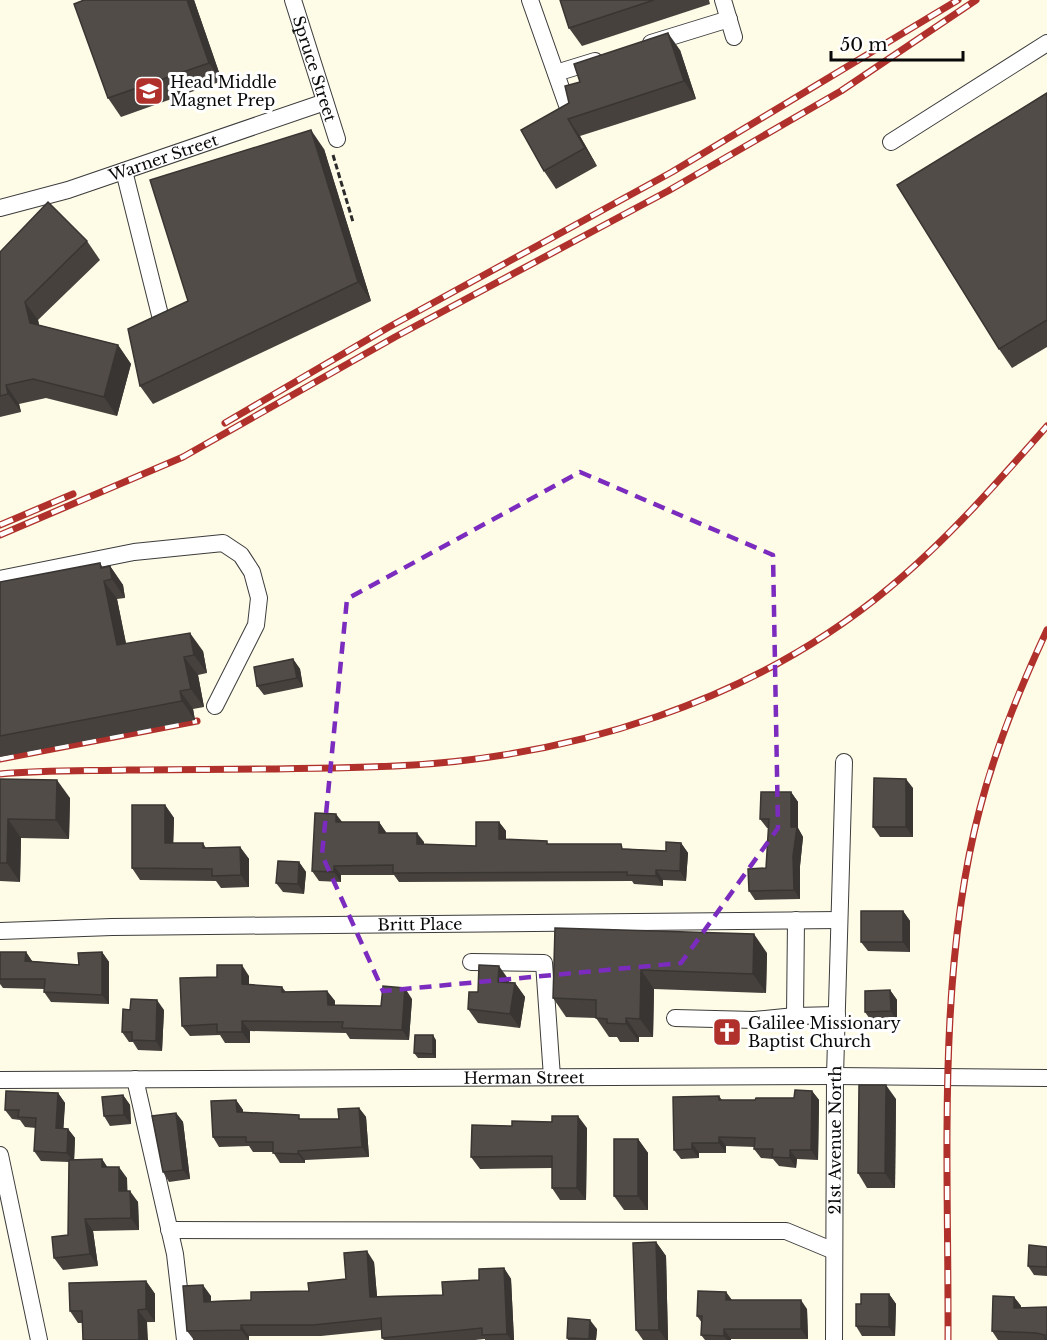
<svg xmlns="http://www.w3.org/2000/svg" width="1047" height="1340" font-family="'Libre Baskerville',serif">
<rect width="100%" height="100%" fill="#fefbe7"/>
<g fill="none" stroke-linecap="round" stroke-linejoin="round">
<g stroke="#3c3c3c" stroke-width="18">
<g id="minor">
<path id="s1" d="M293,0L337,139"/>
<path d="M530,0L567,105"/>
<path d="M723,0L734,37"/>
<path d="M651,43L729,19"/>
<path d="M556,73L595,61"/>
<path d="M891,142L1047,43"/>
<path d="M124,171L160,315"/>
<path id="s2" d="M0,208L68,190L325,102"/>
<path d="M0,579L134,552L223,543L241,555L252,572L259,598L256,625L215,706"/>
<path d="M796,920L795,1016L837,1015"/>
<path id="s3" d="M0,931L112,927L839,920"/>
<path d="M471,962L544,963L552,1077"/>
<path d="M675,1018L754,1020L795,1016"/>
<path d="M135,1079L175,1254L185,1340"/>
<path id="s4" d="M0,1080L835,1076L1047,1078"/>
<path d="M0,1155L39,1340"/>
<path d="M169,1230L786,1231L834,1251"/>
<path id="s5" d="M834,1340L835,1076L844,762"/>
</g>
</g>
<path stroke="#2b2b2b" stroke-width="3" stroke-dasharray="6 3" stroke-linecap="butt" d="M333,155L353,222"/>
<use href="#minor" stroke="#fff" stroke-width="16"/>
<g stroke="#b0302b" stroke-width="7">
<g id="rail">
<path d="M225,423L389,327L672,172L958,0"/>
<path d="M0,525L73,494"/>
<path d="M0,535L183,457L395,337L668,191L841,91L976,0"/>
<path d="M0,759L197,721"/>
<path d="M0,774C42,770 85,771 128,770C217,769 306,770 395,766C571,758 752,702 889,588C947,540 997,483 1047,426"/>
<path d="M948,1340C949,1169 936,974 980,808C996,746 1020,688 1047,630"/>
</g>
</g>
<use href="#rail" stroke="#fff" stroke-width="4.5" stroke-dasharray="14" stroke-linecap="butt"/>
</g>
<g fill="#46413d">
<path d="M194,0L222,81L121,117L108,98Z"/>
<path d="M560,0H709L710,4L582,46L569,28Z"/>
<path d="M680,50L696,99L580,136L597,166L556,189L544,171L521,130Z"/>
<path d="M1047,93V347L1012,368L999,349Z"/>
<path d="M324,149L371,301L153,404L140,386L188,301Z"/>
<path d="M87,241L100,260L38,320L39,325L118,345L131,364L117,416L46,398L19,404L21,412L0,417V252Z"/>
<path d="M100,563L103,568L110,566L123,585L125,598L117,599L126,643L203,651L207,673L198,675L204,707L193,709L195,720L0,757V582Z"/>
<path d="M293,659L300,669L303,687L264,695L257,686Z"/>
<path d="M0,779L70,798L69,839L21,838L20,882L0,881Z"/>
<path d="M913,788V837H880L873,827Z"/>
<path d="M791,792L798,802V828L803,837L800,866V899L755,900L749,891L766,868L769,828H767L760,819Z"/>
<path d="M165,805L174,818L173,843H203L206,848L240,847L249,859V887L221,888L216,881L140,880L132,868Z"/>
<path d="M342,822H379L386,833L424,842V844L476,846L499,822L506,831V840L549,844L666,851L681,843L688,853L686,881L663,880V886L634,884L632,881L399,882L394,875H341V882L319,881L312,871Z"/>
<path d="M299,862L306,872L304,894L283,892L276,883Z"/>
<path d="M903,911L910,921V952L868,951L861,942Z"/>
<path d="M555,928L767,953L766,993L654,989L653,1037H639V1042H620L617,1037H609L596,1018L566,1017L553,998Z"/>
<path d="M0,952H26L32,961L79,965L102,952L109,962V1004L51,1002L44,992L45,989L3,988L0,984Z"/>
<path d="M249,976V985L282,987L286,992L327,991L335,1001V1005L381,1006L412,999L409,1040L350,1039L346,1033L250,1031V1043H225L220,1035L190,1036L182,1026Z"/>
<path d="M509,980V983H515L525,997L520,1028L478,1023L468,1009L478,992Z"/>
<path d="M890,990L897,1000V1021L872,1022L865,1012Z"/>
<path d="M164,1010L162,1051L138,1050L133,1042H129L122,1032Z"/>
<path d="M436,1040V1058H418L414,1053Z"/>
<path d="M812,1091L819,1100L818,1160L797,1159L796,1168L779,1166L773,1159L761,1158L754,1149L755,1147L726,1146V1153H699V1158L681,1159L674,1150L719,1096L722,1100H755L794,1098Z"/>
<path d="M58,1093L65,1103L63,1128L68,1129L75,1138L74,1160L102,1159L107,1167L127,1178V1191L138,1202L139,1230L93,1231L98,1266L63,1270L54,1258L68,1235L69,1162L41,1161L34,1151L36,1128L25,1127L20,1120L12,1119L5,1110Z"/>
<path d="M123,1095L130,1105L131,1124L110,1126L104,1116Z"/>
<path d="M896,1099L895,1188H867L858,1173Z"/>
<path d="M236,1100L243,1110V1113L302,1119H339L359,1108L366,1117L369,1157L305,1160V1163H280L273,1152H253L249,1146L219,1147L213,1137Z"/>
<path d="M176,1113L183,1122L190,1179L169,1182L163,1172Z"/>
<path d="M587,1128L586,1200H560L552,1188V1168L480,1169L471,1157Z"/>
<path d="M638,1139L648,1153V1210H624L614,1196Z"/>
<path d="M656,1242L666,1256L668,1340H643L636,1330Z"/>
<path d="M1047,1247V1276L1034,1275L1028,1266Z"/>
<path d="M374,1262L377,1296L443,1295L479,1280L504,1268L511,1279L514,1340H485V1339L475,1340H384L382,1338L381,1330L321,1336H249V1340H194L187,1331L211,1296V1301L251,1300L309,1291L346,1279Z"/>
<path d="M146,1281L155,1294V1322L78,1323L70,1311Z"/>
<path d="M726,1292L732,1300L807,1309L808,1339H731V1340H705L701,1335L702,1323L697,1316Z"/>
<path d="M889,1294L896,1304L895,1336H862L856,1326L861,1304Z"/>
<path d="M1014,1297L1021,1306V1308L1047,1307V1340H998L992,1331Z"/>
<path d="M597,1329L596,1340H568L567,1338Z"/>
</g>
<g fill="#393532">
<path d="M187,0H194L222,81L209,63Z"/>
<path d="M668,33L680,50L696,99L684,81Z"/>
<path d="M568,119L580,136L597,166L585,148Z"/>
<path d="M311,130L324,149L371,301L358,282Z"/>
<path d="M25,302L38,320L43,342L30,323Z"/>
<path d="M118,345L131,364L117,416L104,397Z"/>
<path d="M6,385L19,404L21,412L8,394Z"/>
<path d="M110,566L123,585L125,598L112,579Z"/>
<path d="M104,581L117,599L130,664L117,645Z"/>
<path d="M190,633L203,651L207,673L194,655Z"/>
<path d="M184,657L198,675L204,707L191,689Z"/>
<path d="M293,659L300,669L303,687L297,678Z"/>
<path d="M180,691L193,709L195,720L182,701Z"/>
<path d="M906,779L913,788V837L906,827Z"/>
<path d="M57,780L70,798L69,839L56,820Z"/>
<path d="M791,792L798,802V828L803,837L800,866V899L794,890L791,827Z"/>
<path d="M165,805L174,818L173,855L165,843Z"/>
<path d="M336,814L343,823L336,822Z"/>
<path d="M8,819L21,838L20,882L7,863Z"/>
<path d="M379,822L386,832V842L379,833Z"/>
<path d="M499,822L506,831V849L499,839Z"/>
<path d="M417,833L424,842V854L417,844Z"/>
<path d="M681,843L688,853L686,881L680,871Z"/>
<path d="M240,847L249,859V887L241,875Z"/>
<path d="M299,862L306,872L304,894L298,884Z"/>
<path d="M334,866L341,875V882L334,872Z"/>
<path d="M656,870L663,880V886L656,876Z"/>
<path d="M903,911L910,921V952L903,942Z"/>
<path d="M754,934L767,953L766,993L753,974Z"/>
<path d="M26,952L32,961H25Z"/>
<path d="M102,952L109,962V1004L102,995Z"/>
<path d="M242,965L249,976V995L242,984Z"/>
<path d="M499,966L509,980L508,996L498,982Z"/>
<path d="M641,970L654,989L653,1037L640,1019Z"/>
<path d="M515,983L525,997L520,1028L510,1014Z"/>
<path d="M405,988L412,999L409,1040L402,1030Z"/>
<path d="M890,990L897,1000V1021L891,1011Z"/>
<path d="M327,991L335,1001V1016L328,1005Z"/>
<path d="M157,1000L164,1010L162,1051L156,1041Z"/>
<path d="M626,1018L639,1037V1042L626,1024Z"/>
<path d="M242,1021L250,1031V1043L242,1032Z"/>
<path d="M433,1035L436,1040V1058L433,1054Z"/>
<path d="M886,1085L896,1099L895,1188L885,1173Z"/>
<path d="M812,1091L819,1100L818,1160L811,1150Z"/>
<path d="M58,1093L65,1103L63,1138L56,1128Z"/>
<path d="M123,1095L130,1105L131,1124L124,1115Z"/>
<path d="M236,1100L243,1110V1122L237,1112Z"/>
<path d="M359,1108L366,1117L369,1157L362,1147Z"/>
<path d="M176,1113L183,1122L190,1179L183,1170Z"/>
<path d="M578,1116L587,1128L586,1200L577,1188Z"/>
<path d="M68,1129L75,1138L74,1163L67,1153Z"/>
<path d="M719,1137L726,1146V1153L719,1143Z"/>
<path d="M638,1139L648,1153V1210L638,1196Z"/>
<path d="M692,1143L699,1153V1158L692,1149Z"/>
<path d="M790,1150L797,1159L796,1168L790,1158Z"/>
<path d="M298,1151L305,1160V1163L298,1154Z"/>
<path d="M102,1159L110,1171L102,1167Z"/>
<path d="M119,1167L127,1178L128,1203L119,1191Z"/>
<path d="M130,1191L138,1202L139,1230L131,1218Z"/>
<path d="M85,1219L93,1231L98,1266L90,1254Z"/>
<path d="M656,1242L666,1256L668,1340H666L659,1330Z"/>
<path d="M367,1251L374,1262L378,1308L370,1297Z"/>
<path d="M504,1268L511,1279L514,1340H511L507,1334Z"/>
<path d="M146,1281L155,1294V1322L146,1309Z"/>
<path d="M203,1285L211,1296V1313L204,1302Z"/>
<path d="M726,1292L733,1302L726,1300Z"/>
<path d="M889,1294L896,1304L895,1336L889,1327Z"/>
<path d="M1014,1297L1021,1306L1020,1318L1014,1308Z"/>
<path d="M801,1300L807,1309L808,1339L801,1329Z"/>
<path d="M138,1310L147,1322L148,1340H139Z"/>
<path d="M590,1320L597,1329L596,1340L589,1339Z"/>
<path d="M241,1325L249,1336V1340L241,1330Z"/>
<path d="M724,1329L731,1339V1340H727L724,1336Z"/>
</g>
<g fill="#514c47" stroke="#393532" stroke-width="1.5">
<path d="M84,0H187L209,63L108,98L74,4Z"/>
<path d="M560,0H654L569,28Z"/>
<path d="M668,33L684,81L568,119L585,148L544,171L521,130L569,103L565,86L580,82L574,64Z"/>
<path d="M1047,93V320L999,349L897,185Z"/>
<path d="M311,130L358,282L140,386L128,329L188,301L150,180Z"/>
<path d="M48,202L87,241L25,302L30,323L118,345L104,397L33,379L6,385L8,394L0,396V252Z"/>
<path d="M100,563L101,568L110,566L112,579L104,581L117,645L190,633L194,655L184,657L191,689L180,691L182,701L0,736V582Z"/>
<path d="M293,659L297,678L257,686L254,667Z"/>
<path d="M874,778L906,779V827H873Z"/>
<path d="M0,779L57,780L56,820L8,819L7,863H0Z"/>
<path d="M761,792H791V827H797L793,856L794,890L749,891L748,869L766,868L769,819H760Z"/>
<path d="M132,805H165V843H203V848L240,847L241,875L212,876V869L132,868Z"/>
<path d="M315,813L336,814V822H379V833H417V844L476,846V822H499V839L547,841V844H621L622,849L666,851V842L681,843L680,871L656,870V876L627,875V872L393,873V865L334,866V872L312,871Z"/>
<path d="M278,861L299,862L298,884L276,883Z"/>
<rect x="861" y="911" width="42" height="31"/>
<path d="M555,928L754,934L753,974L641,970L640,1019L626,1018V1024L607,1023V1019L596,1018V1000L553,998Z"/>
<path d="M0,952H26L25,961L79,965L78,953L102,952V995L44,992L45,979H0Z"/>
<path d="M217,965H242V984L282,987V992L327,991L328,1005L381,1006L383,986L405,988L402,1030L342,1028L343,1022L242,1021V1032H217V1024L182,1026L180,978L217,977Z"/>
<path d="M479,965L499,966L498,982L515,983L510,1014L468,1009L469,992H478Z"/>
<path d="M890,990L891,1011L865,1012V991Z"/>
<path d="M131,999L157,1000L156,1041L132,1040V1032H122L123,1009L130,1010Z"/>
<path d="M415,1035H433V1054L414,1053Z"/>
<path d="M859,1085H886L885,1173H858Z"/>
<path d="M795,1090L812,1091L811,1150H790V1158L772,1157L773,1149H754L755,1138L719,1137V1143H692V1149L674,1150L673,1097L719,1096V1100H755L756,1098H794Z"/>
<path d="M6,1091L58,1093L56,1128L68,1129L67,1153L34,1151L36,1118L18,1117L19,1110H5Z"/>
<path d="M123,1095L124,1115L104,1116L102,1097Z"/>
<path d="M236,1100L237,1112L299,1115V1119H339L338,1109L359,1108L362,1147L298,1151V1154L273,1153V1142H246V1137H213L211,1101Z"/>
<path d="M176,1113L183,1170L163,1172L152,1116Z"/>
<path d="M552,1116H578L577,1188H552V1156L471,1157L472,1125L512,1126V1121L552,1122Z"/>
<rect x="614" y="1139" width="24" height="57"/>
<path d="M102,1159V1167H119V1191H130L131,1218L85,1219L90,1254L54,1258L52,1237L68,1235L69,1160Z"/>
<path d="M656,1242L659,1330H636L633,1243Z"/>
<path d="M1029,1245L1047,1247V1267L1028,1266Z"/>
<path d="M367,1251L370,1297L443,1295L442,1282L479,1280V1269L504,1268L507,1334L482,1335V1328L382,1338L381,1318L313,1325H241V1330L187,1331L183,1286L203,1285L204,1302L251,1300V1292L309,1291L308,1283L346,1279L344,1253Z"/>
<path d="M146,1281V1309L138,1310L139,1340H83L82,1311H70L69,1283Z"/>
<path d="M698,1291L726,1292V1300H801V1329H724V1336L701,1335L702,1316H697Z"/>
<path d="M861,1294H889V1327L856,1326V1304H861Z"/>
<path d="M993,1296L1014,1297V1308L1047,1307V1340H1045V1335L1036,1333L992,1331Z"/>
<path d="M568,1318L590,1320L589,1339L567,1338Z"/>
</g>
<path fill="none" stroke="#7b2cbf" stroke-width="4.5" stroke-dasharray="12 8" stroke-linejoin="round" d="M580,472L773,555L778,828L681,963L383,991L322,855L347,599Z"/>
<defs>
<g id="school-square" transform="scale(1.5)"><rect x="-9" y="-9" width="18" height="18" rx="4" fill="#b0302b" stroke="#fff"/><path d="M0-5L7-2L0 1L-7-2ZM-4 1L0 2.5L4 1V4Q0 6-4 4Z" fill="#fff"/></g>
<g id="church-square" transform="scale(1.5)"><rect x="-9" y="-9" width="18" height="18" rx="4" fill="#b0302b" stroke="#fff"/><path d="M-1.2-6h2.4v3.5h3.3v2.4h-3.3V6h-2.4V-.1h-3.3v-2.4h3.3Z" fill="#fff"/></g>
</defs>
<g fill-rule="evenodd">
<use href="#school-square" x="149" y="91"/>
<use href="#church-square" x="727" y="1032"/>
</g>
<g text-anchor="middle" stroke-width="6" stroke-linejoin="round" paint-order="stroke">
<g font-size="16" fill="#090909" stroke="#fff">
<text dy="6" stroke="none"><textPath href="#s1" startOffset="72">Spruce Street</textPath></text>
<text dy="6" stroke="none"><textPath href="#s2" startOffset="171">Warner Street</textPath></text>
<text dy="6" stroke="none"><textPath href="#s3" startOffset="420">Britt Place</textPath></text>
<text dy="6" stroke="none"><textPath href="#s4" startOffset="524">Herman Street</textPath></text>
<text dy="6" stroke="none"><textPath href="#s5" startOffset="200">21st Avenue North</textPath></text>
</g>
<g font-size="16" fill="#090909" stroke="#fff" text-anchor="start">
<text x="170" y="88">Head Middle<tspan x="170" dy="18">Magnet Prep</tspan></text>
<text x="748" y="1029">Galilee Missionary<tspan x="748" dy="18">Baptist Church</tspan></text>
</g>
</g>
<path d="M831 51v9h132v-9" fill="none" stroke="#090909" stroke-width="3"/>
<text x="840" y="51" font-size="18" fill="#090909" stroke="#ffffff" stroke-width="4.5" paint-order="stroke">50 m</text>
</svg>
